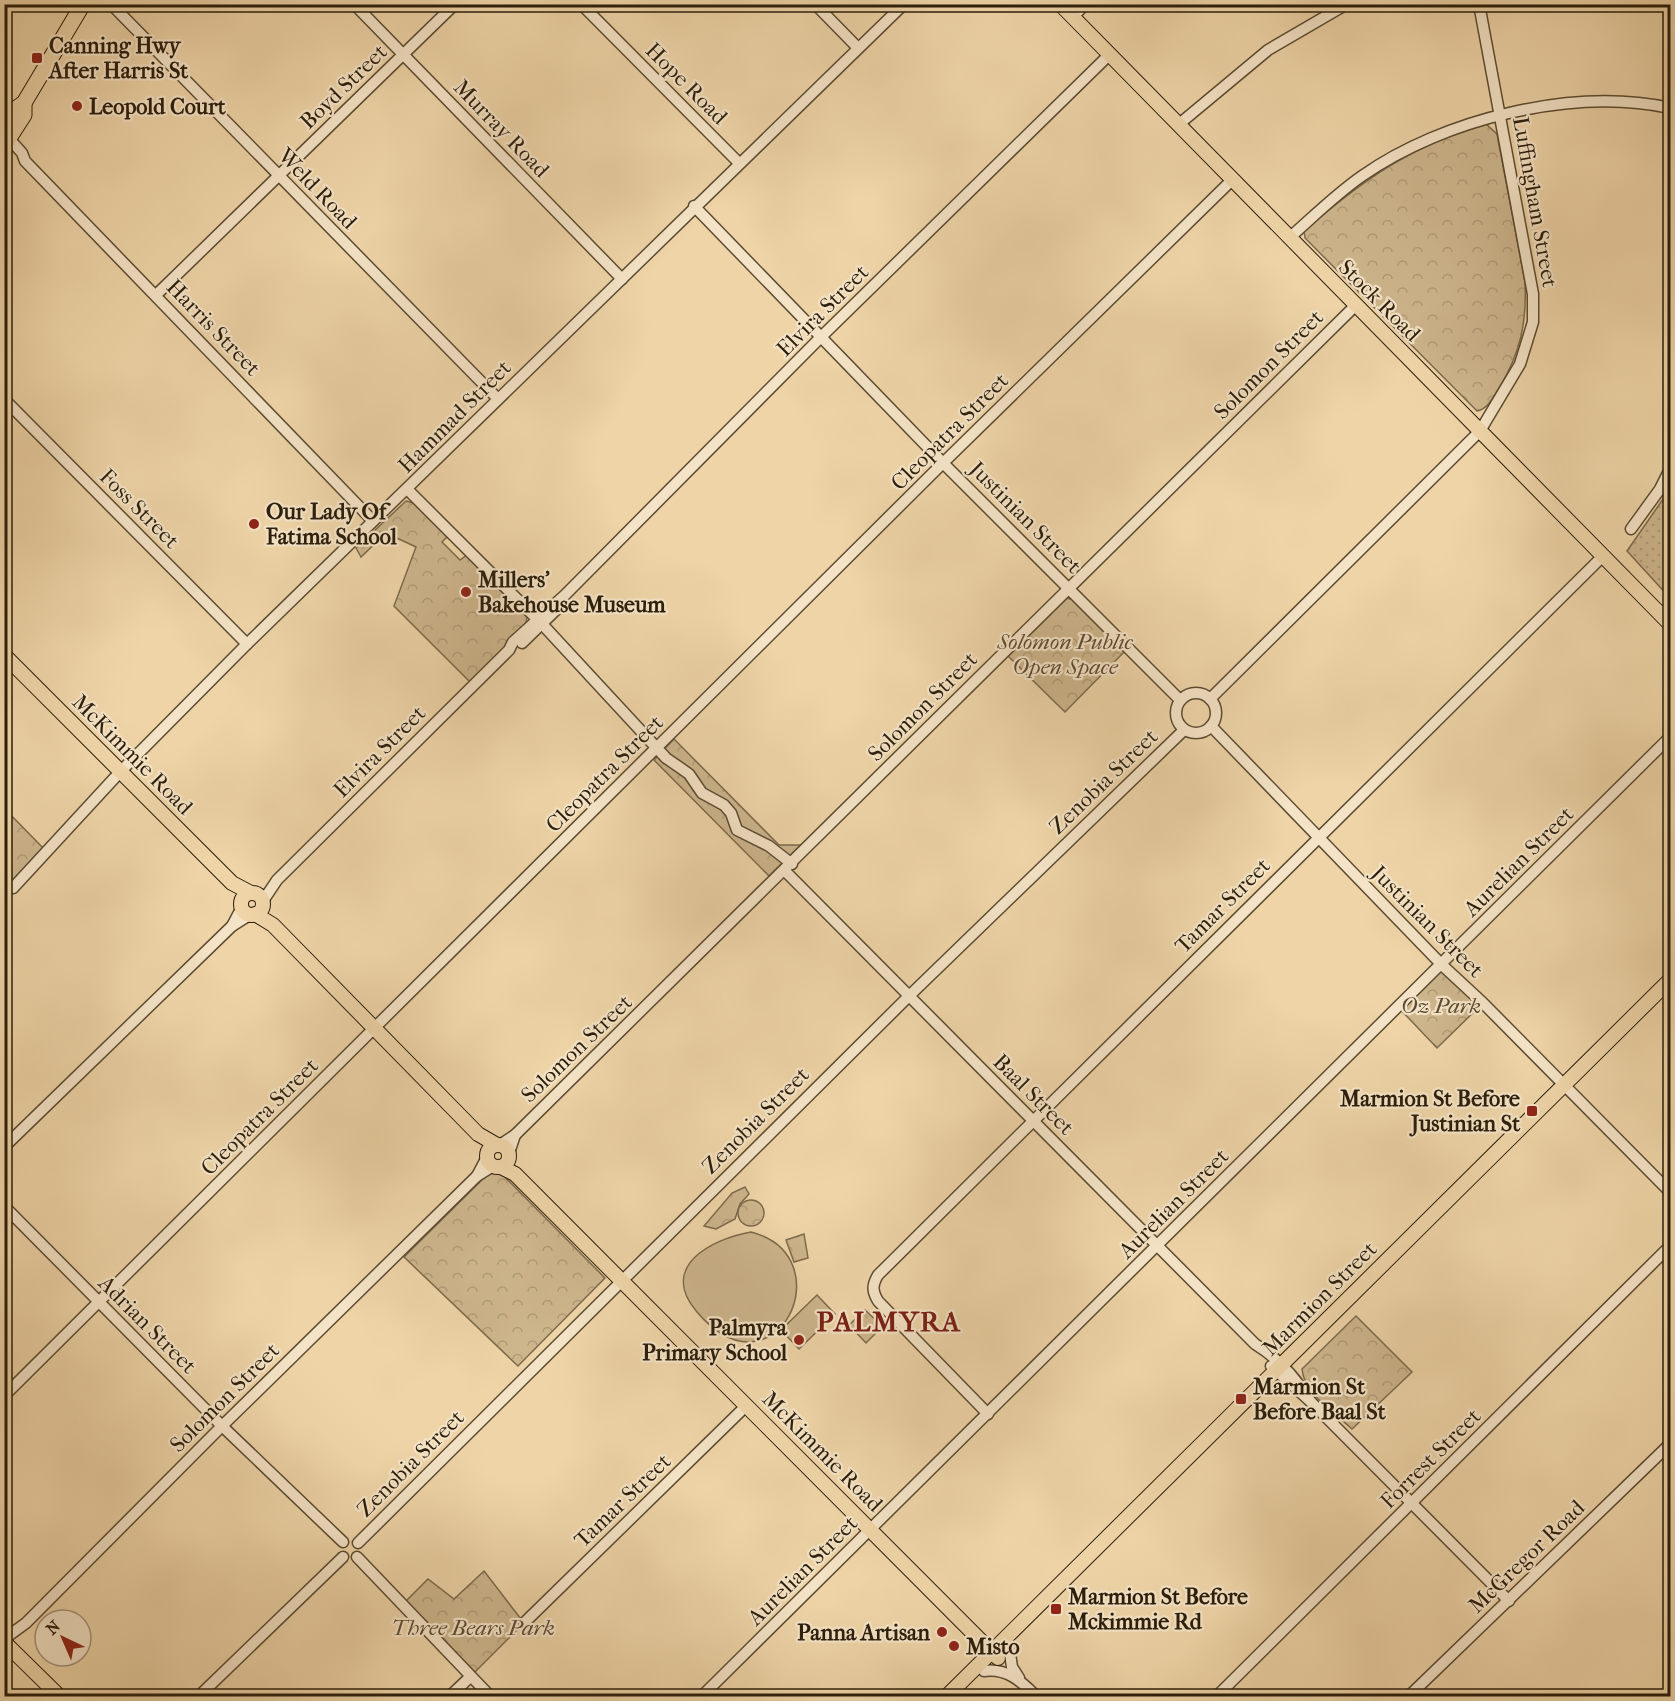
<svg xmlns="http://www.w3.org/2000/svg" width="1675" height="1701" font-family="'IM FELL French Canon',serif">
  <defs>
    <pattern id="grass-dots" width="8" height="8" patternUnits="userSpaceOnUse" patternTransform="scale(1.5)"><rect width="8" height="8" fill="#cdb58c"/><path d="M2 2h.1M6 6h.1" fill="none" stroke="#b09b77" stroke-width="1.8" stroke-linecap="round"/></pattern>
    <pattern id="park-crowns" width="20" height="18" patternUnits="userSpaceOnUse" patternTransform="scale(1.5)"><rect width="20" height="18" fill="#cdb58c"/><path d="M2 6a3 3 0 1 1 6 0M12 15a3 3 0 1 1 6 0" fill="none" stroke="#b09b77"/></pattern>
  </defs>
  <rect width="100%" height="100%" fill="#eed4a7"/>
  <filter id="stains"><feTurbulence type="fractalNoise" baseFrequency=".00333" numOctaves="4"/><feColorMatrix values="0 0 0 0 .2 0 0 0 0 .09 0 0 0 0 .02 0 0 0 .5 -.17"/></filter>
  <radialGradient id="worn" r=".72"><stop offset=".6" stop-color="#630" stop-opacity="0"/><stop offset="1" stop-color="#630" stop-opacity=".3"/></radialGradient>
  <!-- grass -->
  <polygon fill="url(#grass-dots)" stroke="#7c6a4c" stroke-width="1.5" points="1670,489 1670,598 1627,551"/>
  <!-- park -->
  <g fill="url(#park-crowns)" stroke="#7c6a4c" stroke-width="1.5">
    <path d="M 1486,124 L 1497,134 L 1525,282 C 1527,323 1520,354 1499,388 C 1493,397 1488,409 1477,411 L 1305,238 L 1304,231 C 1364,179 1409,147 1486,124 Z"/>
    <polygon points="406,501 417,504 448,536 442,542 460,560 467,555 527,617 525,628 470,682 394,606 416,547 386,533 361,557 356,548"/>
    <polygon points="1066,598 1075,600 1126,650 1065,712 1007,655"/>
    <polygon points="674,739 779,845 801,845 769,876 654,760"/>
    <polygon points="4,808 45,850 5,892 4,892"/>
    <polygon points="1442,965 1483,1003 1437,1048 1398,1007"/>
    <polygon points="500,1172 605,1278 518,1366 404,1257 489,1173"/>
    <polygon points="745,1187 749,1194 740,1204 735,1219 716,1229 704,1226 732,1193"/>
    <circle cx="751" cy="1213" r="13"/>
    <polygon points="804,1234 808,1258 794,1262 786,1240"/>
    <polygon points="865,1310 879,1323 873,1329 876,1333 866,1343 849,1325"/>
    <path d="M 1356,1316 L 1412,1372 L 1352,1429 C 1335,1413 1304,1394 1302,1369 Z"/>
    <polygon points="484,1571 524,1623 470,1677 401,1606 428,1579 454,1599"/>
  </g>
  <!-- pitch -->
  <g fill="#cdb58c" stroke="#7c6a4c" stroke-width="1.5">
    <path d="M 751,1232 C 846,1257 775,1404 697,1312 C 658,1267 711,1239 751,1232 Z"/>
    <polygon points="817,1295 835,1314 799,1349 781,1330"/>
  </g>
  <g fill="none" stroke-linecap="round" stroke-linejoin="round">
    <!-- minor casing -->
    <g stroke="#5c4c32" stroke-width="13">
      <g id="minor">
        <polyline points="111,4 498,399"/>
        <polyline points="354,4 622,279"/>
        <polyline points="581,4 739,163"/>
        <polyline points="815,4 858,48"/>
        <polyline points="1073,17 1085,4"/>
        <polyline points="1178,125 1268,50 1347,4"/>
        <polyline points="6,135 22,153 25,161 373,521"/>
        <polyline points="694,206 943,463 1180,700"/>
        <path d="M 1289,238 C 1313,217 1336,194 1362,176 C 1443,119 1573,87 1670,108"/>
        <polyline points="156,295 455,4"/>
        <polyline points="4,399 247,644"/>
        <polyline points="407,489 542,624 666,758 689,774 702,793 724,805 731,813 737,830 769,846 792,864"/>
        <polyline points="1631,529 1660,489 1670,469"/>
        <polyline points="522,643 560,606"/>
        <circle cx="1196" cy="713" r="20"/>
        <polyline points="1210,699 1480,431 1520,364 1533,322 1533,294 1479,4"/>
        <polyline points="1211,726 1442,965 1483,1003 1670,1192"/>
        <path d="M 785,871 L 1255,1344 C 1278,1358 1296,1378 1310,1401"/>
        <polyline points="13,888 120,772 247,644 904,4"/>
        <polyline points="263,901 277,880 509,650 513,642 565,595 820,338 1109,55"/>
        <polyline points="232,926 242,907"/>
        <polyline points="500,1145 515,1135 1356,305"/>
        <polyline points="4,1147 232,926 251,914"/>
        <polyline points="509,1153 515,1135"/>
        <polyline points="477,1176 487,1157"/>
        <polyline points="4,1206 222,1426 343,1542"/>
        <polyline points="1271,1366 1310,1401 1509,1601"/>
        <polyline points="4,1396 943,463 1232,180"/>
        <path d="M 988,1414 L 878,1301 C 872,1291 872,1285 878,1275 L 1603,556"/>
        <polyline points="358,1543 909,996 1184,730"/>
        <polyline points="357,1557 490,1696"/>
        <polyline points="524,1623 747,1405"/>
        <polyline points="4,1639 26,1623 222,1426 477,1176 493,1166"/>
        <polyline points="1009,1647 1012,1667 1019,1678"/>
        <path d="M 984,1671 C 1007,1668 1021,1681 1036,1696"/>
        <polyline points="199,1696 343,1557"/>
        <polyline points="450,1696 470,1677"/>
        <polyline points="702,1696 1670,737"/>
        <polyline points="1217,1696 1670,1246"/>
        <polyline points="1409,1696 1670,1444"/>
      </g>
    </g>
    <!-- major casing -->
    <g stroke="#2b1e0b" stroke-width="16">
      <g id="major">
        <polyline points="1060,4 1670,624"/>
        <polyline points="4,655 232,883 251,893"/>
        <circle cx="252" cy="904" r="11"/>
        <polyline points="255,914 273,925 478,1134 497,1145"/>
        <circle cx="498" cy="1156" r="11"/>
        <polyline points="501,1167 515,1174 998,1658"/>
        <polyline points="4,1642 59,1696"/>
        <polyline points="947,1696 1670,980"/>
      </g>
    </g>
    <!-- highway casing -->
    <g stroke="#2b1e0b" stroke-width="17">
      <g id="highway">
        <polyline points="4,126 14,110 24,103 83,4"/>
        <polyline points="4,146 24,115 24,103"/>
      </g>
    </g>
    <!-- minor -->
    <use href="#minor" stroke="#f4e3c6" stroke-width="10"/>
    <!-- major -->
    <use href="#major" stroke="#eed4a7" stroke-width="14"/>
    <!-- highway -->
    <use href="#highway" stroke="#eed4a7" stroke-width="15"/>
  </g>
  <!-- markers -->
  <g fill="#8f2418" stroke="#f4e3c6" stroke-width="2">
    <rect x="31" y="52" width="12" height="12" rx="3"/>
    <circle cx="77" cy="106" r="6"/>
    <circle cx="254" cy="524" r="6"/>
    <circle cx="466" cy="592" r="6"/>
    <rect x="1526" y="1105" width="12" height="12" rx="3"/>
    <circle cx="799" cy="1340" r="6"/>
    <rect x="1235" y="1393" width="12" height="12" rx="3"/>
    <rect x="1050" y="1603" width="12" height="12" rx="3"/>
    <circle cx="942" cy="1632" r="6"/>
    <circle cx="954" cy="1646" r="6"/>
  </g>
  <g text-anchor="middle" stroke-width="4.5" stroke-linejoin="round" paint-order="stroke">
    <!-- poi labels -->
    <g font-size="22" font-weight="bold" fill="#2b1e0b" stroke="#f4e3c6" text-anchor="start">
      <text x="49" y="53">Canning Hwy<tspan x="49" dy="25">After Harris St</tspan></text>
      <text x="89" y="114">Leopold Court</text>
      <text x="266" y="519">Our Lady Of<tspan x="266" dy="25">Fatima School</tspan></text>
      <text x="478" y="587">Millers'<tspan x="478" dy="25">Bakehouse Museum</tspan></text>
      <text x="1520" y="1106" text-anchor="end">Marmion St Before<tspan x="1520" dy="25">Justinian St</tspan></text>
      <text x="787" y="1335" text-anchor="end">Palmyra<tspan x="787" dy="25">Primary School</tspan></text>
      <text x="1253" y="1394">Marmion St<tspan x="1253" dy="25">Before Baal St</tspan></text>
      <text x="1068" y="1604">Marmion St Before<tspan x="1068" dy="25">Mckimmie Rd</tspan></text>
      <text x="930" y="1640" text-anchor="end">Panna Artisan</text>
      <text x="966" y="1654">Misto</text>
    </g>
    <!-- street labels -->
    <g font-size="22" fill="#2b1e0b" stroke="#f4e3c6">
      <text transform="translate(687 83) rotate(45)" y="8">Hope Road</text>
      <text transform="translate(343 86) rotate(-44)" y="8">Boyd Street</text>
      <text transform="translate(502 128) rotate(46)" y="8">Murray Road</text>
      <text transform="translate(318 188) rotate(46)" y="8">Weld Road</text>
      <text transform="translate(1536 202) rotate(80)" y="8">Luffingham Street</text>
      <text transform="translate(1380 300) rotate(45)" y="8">Stock Road</text>
      <text transform="translate(822 310) rotate(-45)" y="8">Elvira Street</text>
      <text transform="translate(214 327) rotate(46)" y="8">Harris Street</text>
      <text transform="translate(1268 364) rotate(-45)" y="8">Solomon Street</text>
      <text transform="translate(454 416) rotate(-45)" y="8">Hammad Street</text>
      <text transform="translate(949 431) rotate(-45)" y="8">Cleopatra Street</text>
      <text transform="translate(140 508) rotate(45)" y="8">Foss Street</text>
      <text transform="translate(1026 517) rotate(45)" y="8">Justinian Street</text>
      <text transform="translate(922 706) rotate(-45)" y="8">Solomon Street</text>
      <text transform="translate(379 751) rotate(-45)" y="8">Elvira Street</text>
      <text transform="translate(133 754) rotate(45)" y="8">McKimmie Road</text>
      <text transform="translate(604 773) rotate(-45)" y="8">Cleopatra Street</text>
      <text transform="translate(1103 781) rotate(-44)" y="8">Zenobia Street</text>
      <text transform="translate(1518 861) rotate(-45)" y="8">Aurelian Street</text>
      <text transform="translate(1222 905) rotate(-45)" y="8">Tamar Street</text>
      <text transform="translate(1428 921) rotate(45)" y="8">Justinian Street</text>
      <text transform="translate(576 1048) rotate(-44)" y="8">Solomon Street</text>
      <text transform="translate(1034 1094) rotate(45)" y="8">Baal Street</text>
      <text transform="translate(259 1116) rotate(-45)" y="8">Cleopatra Street</text>
      <text transform="translate(755 1120) rotate(-45)" y="8">Zenobia Street</text>
      <text transform="translate(1173 1203) rotate(-45)" y="8">Aurelian Street</text>
      <text transform="translate(1319 1298) rotate(-45)" y="8">Marmion Street</text>
      <text transform="translate(148 1324) rotate(45)" y="8">Adrian Street</text>
      <text transform="translate(224 1397) rotate(-45)" y="8">Solomon Street</text>
      <text transform="translate(823 1451) rotate(45)" y="8">McKimmie Road</text>
      <text transform="translate(1430 1458) rotate(-45)" y="8">Forrest Street</text>
      <text transform="translate(410 1463) rotate(-45)" y="8">Zenobia Street</text>
      <text transform="translate(622 1500) rotate(-44)" y="8">Tamar Street</text>
      <text transform="translate(1526 1556) rotate(-44)" y="8">McGregor Road</text>
      <text transform="translate(802 1570) rotate(-45)" y="8">Aurelian Street</text>
    </g>
    <!-- park labels -->
    <g font-size="22" font-style="italic" fill="#5c4b32" stroke="#f4e3c6">
      <text x="1065" y="649">Solomon Public<tspan x="1065" dy="25">Open Space</tspan></text>
      <text x="1441" y="1013">Oz Park</text>
      <text x="473" y="1635">Three Bears Park</text>
    </g>
    <!-- district labels -->
    <g font-size="28" font-weight="bold" letter-spacing="1.5" fill="#7a1f14" stroke="#f4e3c6">
      <text x="889" y="1331">PALMYRA</text>
    </g>
  </g>
  <!-- margin -->
  <rect width="1675" height="1701" fill="none" stroke="#eed4a7" stroke-width="24"/>
  <rect x="6" y="6" width="1663" height="1689" fill="none" stroke="#2b1e0b" stroke-width="3"/>
  <rect x="12" y="12" width="1651" height="1677" fill="none" stroke="#2b1e0b" stroke-width="1.5"/>
  <!-- north arrow -->
  <g transform="translate(63 1638) rotate(316)"><circle r="28" fill="#f4e3c6" stroke="#a4947b" stroke-width="1.5"/>
  <path d="M0-4.5L10 22L0 15L-10 22Z" fill="#8f2418"/>
  <text y="-9" font-size="16" font-weight="bold" text-anchor="middle" fill="#2b1e0b">N</text>
  </g>
  <rect width="100%" height="100%" filter="url(#stains)"/>
  <rect width="100%" height="100%" fill="url(#worn)"/>
</svg>
